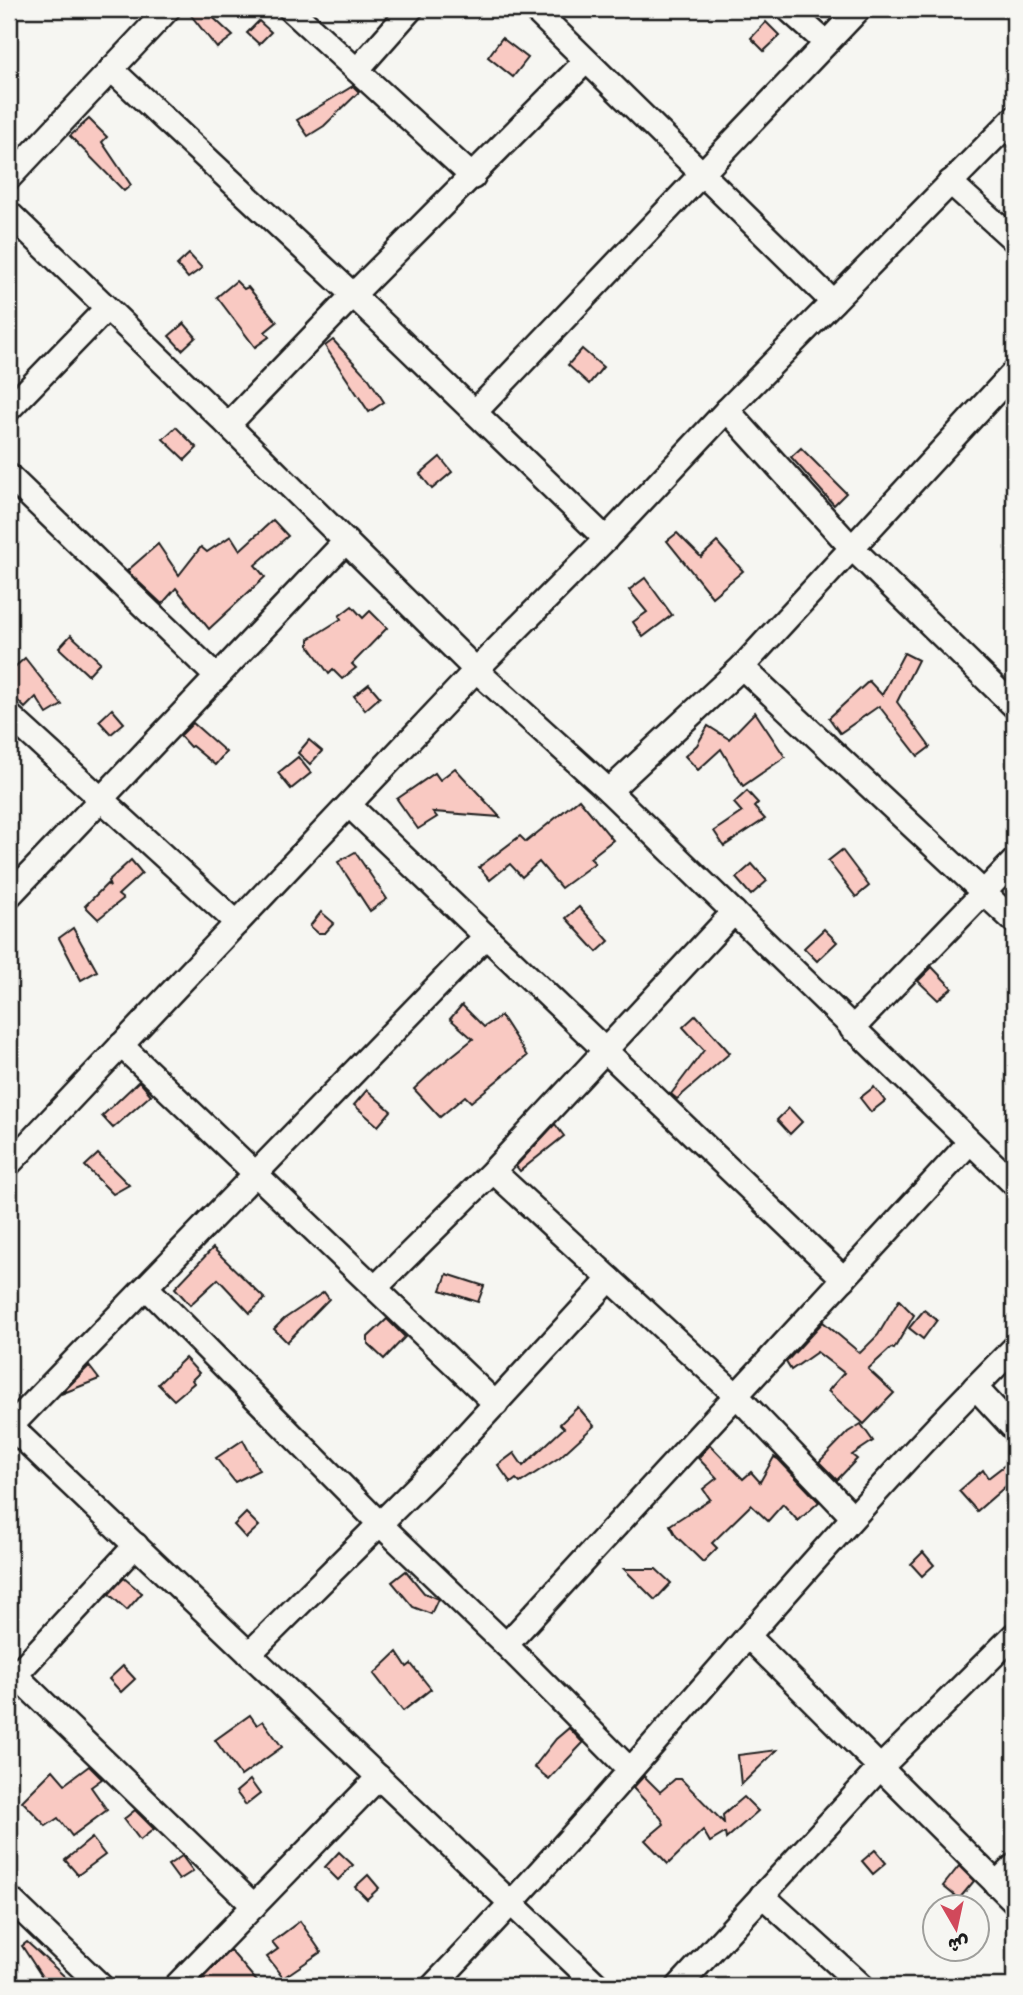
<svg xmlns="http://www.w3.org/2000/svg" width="1023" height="1995" font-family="Itim,'Playpen Sans Arabic',sans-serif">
  <rect width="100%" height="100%" fill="#f6f6f2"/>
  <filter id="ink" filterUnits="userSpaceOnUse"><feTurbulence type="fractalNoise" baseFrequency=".0143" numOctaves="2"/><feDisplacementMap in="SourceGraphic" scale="14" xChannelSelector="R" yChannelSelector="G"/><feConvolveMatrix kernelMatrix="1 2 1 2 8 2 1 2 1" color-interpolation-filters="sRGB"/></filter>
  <g filter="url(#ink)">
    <!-- building -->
    <g fill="#f9c9c2" stroke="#1c1c1c" stroke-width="2">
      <polygon points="186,9 204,9 233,36 217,48"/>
      <polygon points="259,21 271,32 259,44 247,33"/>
      <polygon points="766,22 780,36 764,51 751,38"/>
      <polygon points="502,38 528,58 513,77 488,57"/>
      <polygon points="353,86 359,92 324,126 308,136 297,120"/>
      <polygon points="89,119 107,137 102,142 131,185 124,191 70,136"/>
      <polygon points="189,254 202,268 188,278 177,265"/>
      <polygon points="236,281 244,289 248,287 277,322 265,332 269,337 255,347 217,297"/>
      <polygon points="184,323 196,337 182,350 169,336"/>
      <polygon points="333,340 369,379 384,402 369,412 325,346"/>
      <polygon points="582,349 603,367 589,384 568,365"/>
      <polygon points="176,427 197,448 185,460 163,439"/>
      <polygon points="801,448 846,493 834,505 791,457"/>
      <polygon points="440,457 452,472 432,489 420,474"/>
      <polygon points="273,520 288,536 255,565 265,577 209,629 176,588 162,604 127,571 158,544 179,575 201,547 207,552 231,536 240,550"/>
      <polygon points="677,533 701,557 717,542 743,571 712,597 667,541"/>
      <polygon points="645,578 672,615 643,637 633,622 647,612 629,590"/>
      <polygon points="352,606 363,618 370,611 387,628 352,664 356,668 342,679 333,670 329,674 309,646 309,639 341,619 339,616"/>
      <polygon points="71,635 100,662 88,675 59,648"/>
      <polygon points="904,653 918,660 897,702 930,747 918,756 879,706 840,733 829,718 869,681 882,695"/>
      <polygon points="25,658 62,705 47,714 36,697 25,708 9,692 9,672"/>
      <polygon points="369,684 380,697 365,710 354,696"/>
      <polygon points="112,709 124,723 111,734 99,721"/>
      <polygon points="755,712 785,757 743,786 721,749 698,770 685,756 697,745 708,726 729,739"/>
      <polygon points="193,723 226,752 215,765 192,746 190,747 180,736"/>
      <polygon points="309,740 322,751 310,764 298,753"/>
      <polygon points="298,757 311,773 291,789 278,773"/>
      <polygon points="455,768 500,817 433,812 437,817 418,829 397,799 435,773 440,780"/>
      <polygon points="747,791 758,803 754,807 765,819 724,846 714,831 742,812 734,803"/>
      <polygon points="579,799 613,840 590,858 595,863 561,888 539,862 522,877 510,864 490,880 479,867 520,836 526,842"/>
      <polygon points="842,850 869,886 856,897 828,861"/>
      <polygon points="355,852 387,899 370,911 338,862"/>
      <polygon points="131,860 142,873 118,895 123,899 98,919 85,906 107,884 110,887 108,881"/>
      <polygon points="752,864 767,881 751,895 736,878"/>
      <polygon points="579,907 609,941 597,952 566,918"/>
      <polygon points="321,912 334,923 325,933 318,933 310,926"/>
      <polygon points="73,928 97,971 81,980 59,938"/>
      <polygon points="824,929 837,942 817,961 804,948"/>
      <polygon points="932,967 952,988 938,1000 918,981"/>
      <polygon points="462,1005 484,1027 501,1016 527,1056 471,1102 465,1096 440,1117 414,1089 433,1071 473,1039 450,1019"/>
      <polygon points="696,1015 730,1053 677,1099 671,1094 704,1050 683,1027"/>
      <polygon points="139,1081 151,1095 113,1128 102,1116"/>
      <polygon points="874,1087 885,1101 871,1112 860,1098"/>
      <polygon points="367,1090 391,1111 378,1126 354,1105"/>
      <polygon points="789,1108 802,1122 790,1134 777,1120"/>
      <polygon points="555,1124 564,1136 520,1171 516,1166"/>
      <polygon points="98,1154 129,1185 113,1194 85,1166"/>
      <polygon points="213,1248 265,1299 250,1313 218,1279 190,1305 175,1288"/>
      <polygon points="447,1274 484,1286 478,1302 441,1290"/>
      <polygon points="324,1292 329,1299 287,1342 274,1329 284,1319"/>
      <polygon points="899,1300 914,1315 894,1349 891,1348 868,1369 894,1393 864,1424 828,1391 844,1373 817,1352 791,1370 786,1362 823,1322 860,1353 878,1335"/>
      <polygon points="924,1310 937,1320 923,1339 909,1328"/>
      <polygon points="387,1319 405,1337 384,1359 368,1344 368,1337"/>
      <polygon points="185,1358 199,1373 192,1380 194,1383 174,1400 158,1384"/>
      <polygon points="89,1366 99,1379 61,1394"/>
      <polygon points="578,1407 594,1426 560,1457 520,1483 516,1479 511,1483 498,1465 514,1453 523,1466 564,1428 560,1424"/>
      <polygon points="861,1424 873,1441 852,1455 857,1459 837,1480 819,1462 848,1432"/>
      <polygon points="243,1440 259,1470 235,1482 216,1458"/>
      <polygon points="710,1445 743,1479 751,1472 760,1482 774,1457 778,1459 819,1502 798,1521 783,1504 768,1521 751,1505 712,1543 717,1548 703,1562 676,1536 670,1525 710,1499 703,1489 717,1478 698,1458"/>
      <polygon points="1014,1458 1014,1479 977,1511 959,1491 983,1470 988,1478"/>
      <polygon points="246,1513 259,1526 246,1538 234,1525"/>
      <polygon points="923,1552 934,1565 922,1576 911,1564"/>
      <polygon points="624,1569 656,1569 671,1583 655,1600"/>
      <polygon points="406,1571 424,1593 438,1599 431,1614 413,1607 392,1582"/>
      <polygon points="124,1578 142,1593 127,1610 109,1594"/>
      <polygon points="397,1652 407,1667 411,1664 431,1689 403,1711 374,1674"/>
      <polygon points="123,1666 135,1679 121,1692 109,1679"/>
      <polygon points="250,1715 257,1725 263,1721 282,1747 241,1776 215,1740"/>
      <polygon points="569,1728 583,1743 549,1779 534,1767 556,1739"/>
      <polygon points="777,1750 741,1785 738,1755"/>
      <polygon points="89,1766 102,1779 91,1787 107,1810 72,1836 58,1818 46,1826 22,1801 53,1770 65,1784"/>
      <polygon points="644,1776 660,1792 675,1779 681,1779 724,1823 723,1815 744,1797 758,1811 726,1839 725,1833 710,1842 703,1830 668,1864 645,1840 664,1824 661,1818 633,1788"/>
      <polygon points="250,1780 260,1794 246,1805 236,1792"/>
      <polygon points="135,1810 154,1829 140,1840 124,1819"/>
      <polygon points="92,1838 105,1855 78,1875 65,1860"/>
      <polygon points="875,1850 886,1863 873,1874 862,1861"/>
      <polygon points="339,1852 353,1865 338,1880 325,1867"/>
      <polygon points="182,1856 193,1871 179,1880 168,1865"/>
      <polygon points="959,1866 974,1881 959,1899 943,1886"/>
      <polygon points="368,1875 379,1888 367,1899 355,1887"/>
      <polygon points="300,1921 321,1952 283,1978 267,1957 278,1949 272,1942"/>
      <polygon points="27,1942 75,1986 48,1986 22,1946"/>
      <polygon points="230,1950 261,1986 195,1986"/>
    </g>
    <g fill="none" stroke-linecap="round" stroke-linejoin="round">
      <!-- minor casing -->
      <g stroke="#1c1c1c" stroke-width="28">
        <g id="minor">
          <polyline points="290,9 473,177"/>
          <polyline points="534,9 833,302"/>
          <polyline points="788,9 826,43"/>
          <polyline points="111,69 353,295 606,539"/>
          <polyline points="357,70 411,9"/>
          <polyline points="9,178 168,9"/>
          <polyline points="950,182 1014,240"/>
          <polyline points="9,213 228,425 476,670 609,791 1014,1184"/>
          <polyline points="9,409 106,309"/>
          <polyline points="727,410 851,547 1014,706"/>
          <polyline points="475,412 859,9"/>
          <polyline points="228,425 353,295 586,61"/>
          <polyline points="9,476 217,677"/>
          <polyline points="742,667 1014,921"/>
          <polyline points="9,715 237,923"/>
          <polyline points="609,791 742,667 1014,372"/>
          <polyline points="349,805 844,1279"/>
          <polyline points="9,896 346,541"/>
          <polyline points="852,1029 1014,861"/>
          <polyline points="121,1045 496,1404"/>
          <polyline points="9,1164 476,670 606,539 727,410 1014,118"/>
          <polyline points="493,1171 737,1396 853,1517"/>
          <polyline points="147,1288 381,1525 506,1645 629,1769"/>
          <polyline points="375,1288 493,1171 734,912"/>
          <polyline points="975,1387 1014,1429"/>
          <polyline points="9,1425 598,1986"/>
          <polyline points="11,1426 486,936"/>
          <polyline points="749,1637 1014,1901"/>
          <polyline points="506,1645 970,1142"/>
          <polyline points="249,1654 437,1467 610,1279"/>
          <polyline points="9,1669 254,1906"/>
          <polyline points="9,1682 136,1545"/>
          <polyline points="996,1884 1014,1866"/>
          <polyline points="762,1895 862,1986"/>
          <polyline points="9,1898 101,1986"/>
          <polyline points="176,1986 379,1777"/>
          <path d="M 433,1986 C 633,1779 810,1551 1014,1348"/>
          <polyline points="679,1986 879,1769 1014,1635"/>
        </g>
      </g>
      <!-- minor -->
      <use href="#minor" stroke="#f6f6f2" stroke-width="23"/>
    </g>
  </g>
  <!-- margin -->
  <rect width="1023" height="1995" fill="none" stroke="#f6f6f2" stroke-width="35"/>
  <rect x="18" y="18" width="988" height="1960" fill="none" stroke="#1c1c1c" stroke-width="2.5" filter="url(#ink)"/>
  <!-- north arrow -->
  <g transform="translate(956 1928) rotate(171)"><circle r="33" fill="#f6f6f2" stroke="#9f9f9c" stroke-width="2"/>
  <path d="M0-5L12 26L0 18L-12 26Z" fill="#d1495b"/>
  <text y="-10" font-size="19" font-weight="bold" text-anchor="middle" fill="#1c1c1c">ش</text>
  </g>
</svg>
